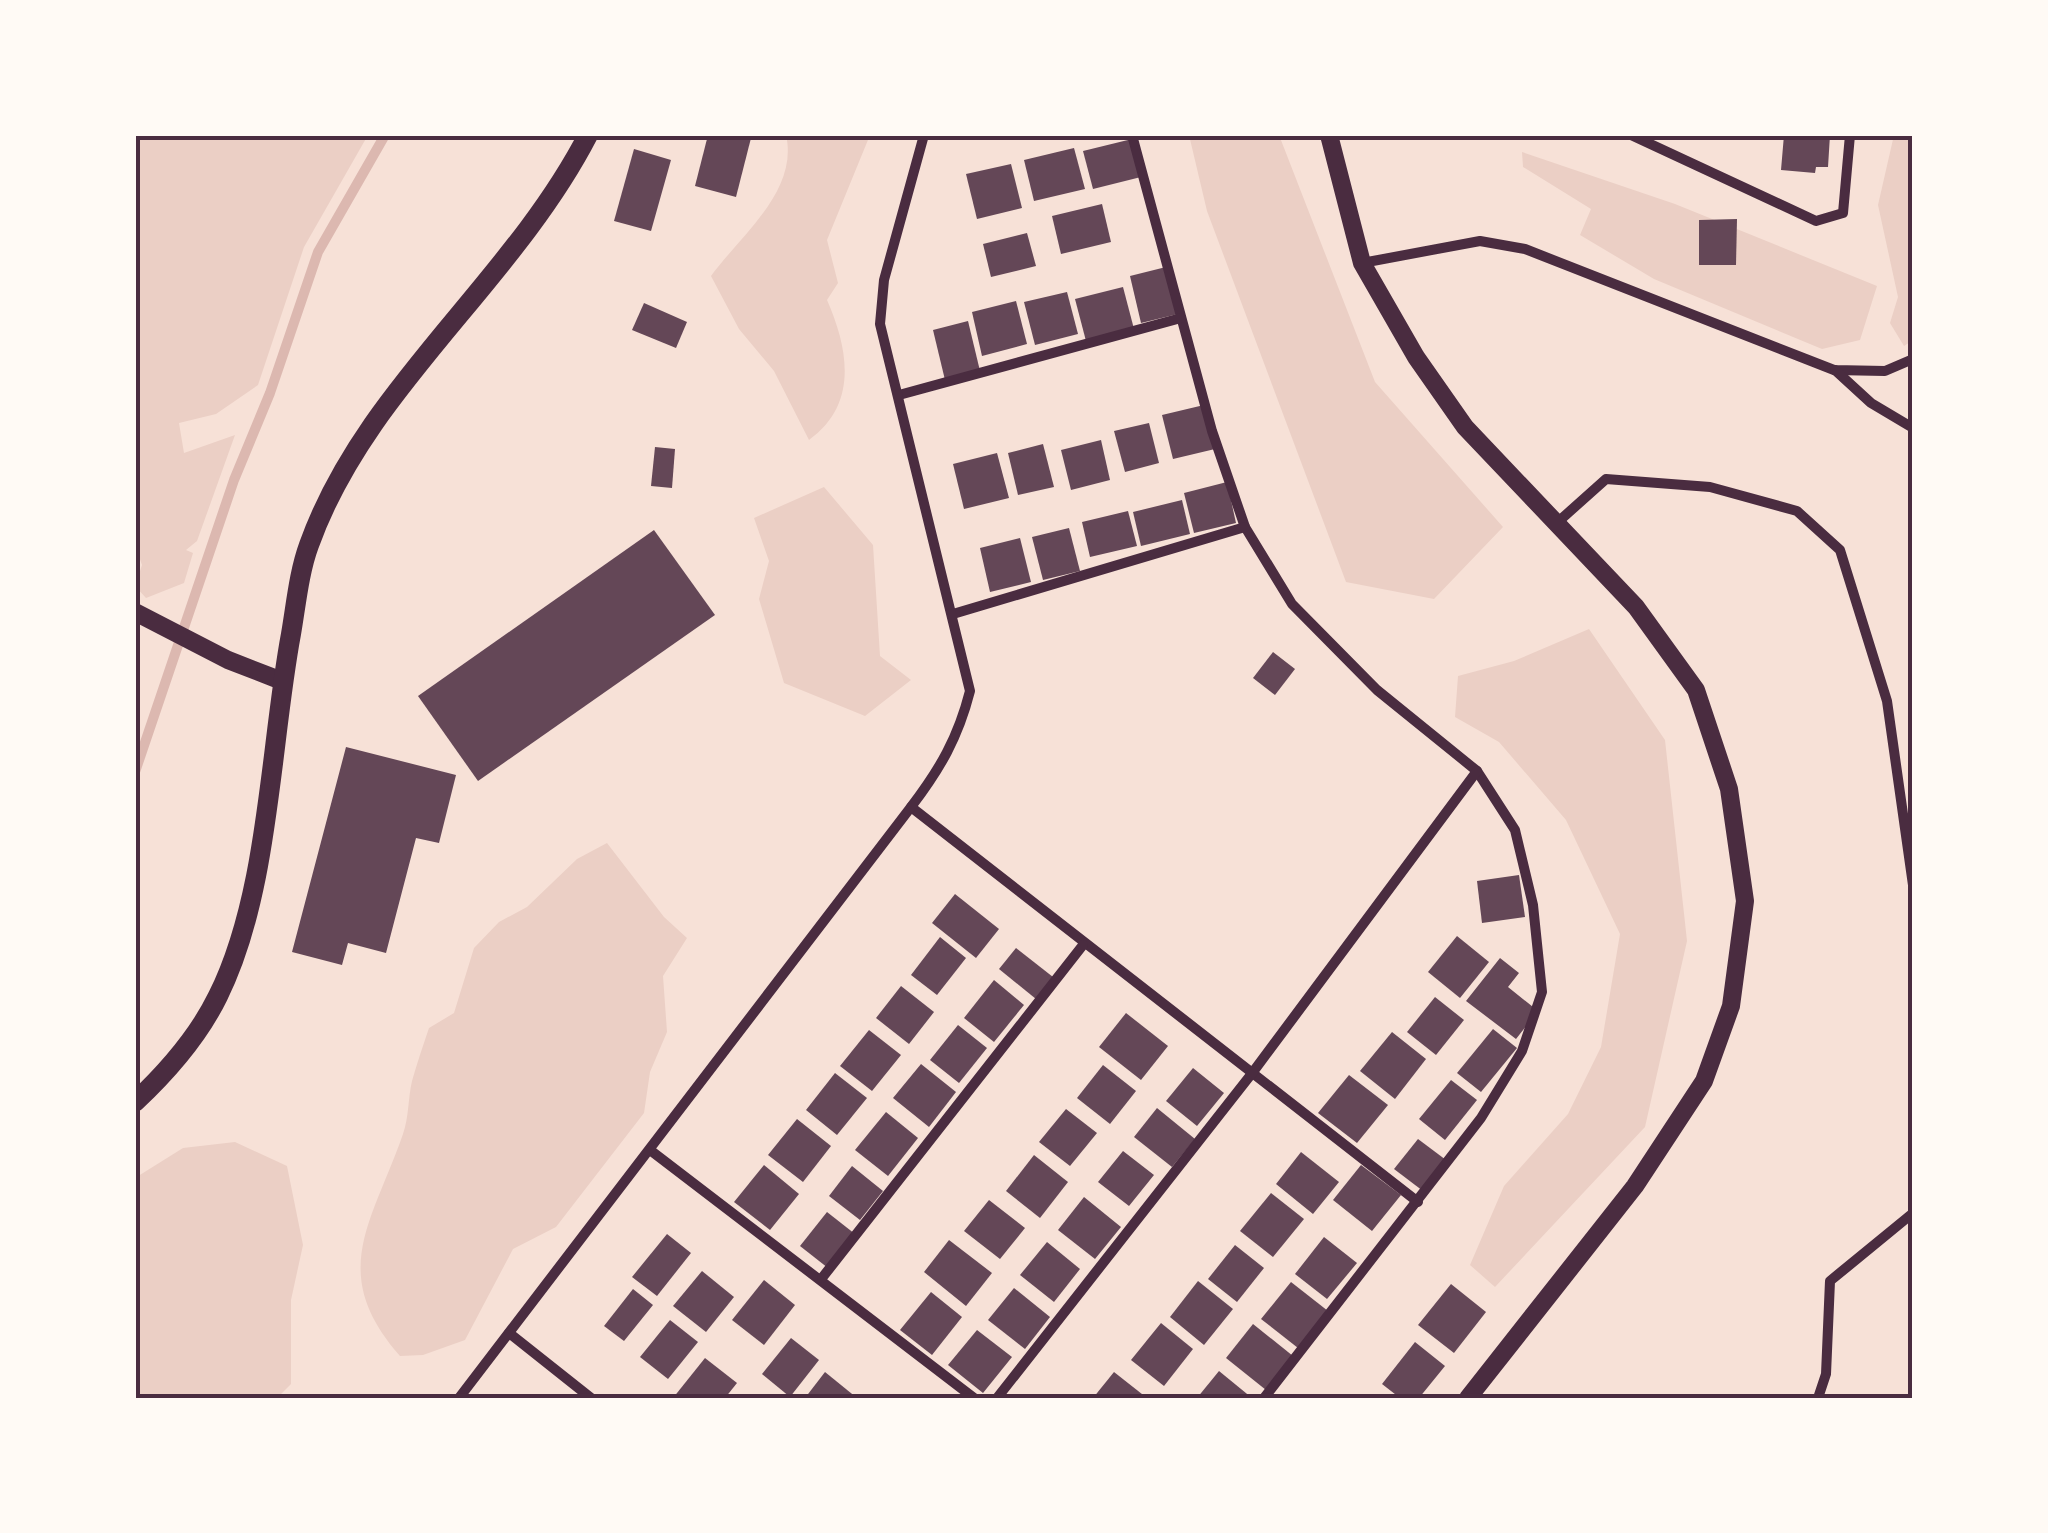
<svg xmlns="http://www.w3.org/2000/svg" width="2048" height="1533" font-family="'Work Sans',sans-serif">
  <rect width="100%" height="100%" fill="#f7e1d7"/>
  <!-- green -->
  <g fill="#ebcfc5">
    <polygon points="135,135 368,135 304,247 258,385 216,414 179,423 184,453 235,435 197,541 186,550 193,553 184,583 146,598 135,586 142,565 135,545"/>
    <path d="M 786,135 L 870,135 L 827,240 L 838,283 L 827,300 C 849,350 858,405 809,440 L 774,371 L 739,329 L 711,276 C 740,236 799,191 786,135 Z"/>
    <polygon points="1189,135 1279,135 1375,382 1503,527 1434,599 1346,582 1207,211"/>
    <polygon points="1894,135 1913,135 1913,340 1904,346 1890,323 1898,297 1878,205"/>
    <polygon points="1522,152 1675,204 1877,286 1860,340 1822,349 1654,279 1580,235 1591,209 1523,167"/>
    <polygon points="824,487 873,545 880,656 911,680 865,716 784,683 759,599 769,561 754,518"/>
    <polygon points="1589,629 1665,740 1687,941 1645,1127 1495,1287 1470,1265 1504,1186 1568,1114 1601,1047 1620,934 1566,820 1499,742 1455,717 1458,676 1514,661"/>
    <path d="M 607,843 L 664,917 L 687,938 L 663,976 L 667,1032 L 650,1072 L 644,1113 L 556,1227 L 513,1249 L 465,1340 L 423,1355 L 400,1356 C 327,1273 372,1223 403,1134 C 409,1117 408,1098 412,1081 C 417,1063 423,1046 429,1028 L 454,1013 L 474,948 L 499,922 L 527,907 L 577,859 Z"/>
    <polygon points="235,1142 287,1166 303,1245 291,1300 291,1384 277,1398 135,1398 135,1178 183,1148"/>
  </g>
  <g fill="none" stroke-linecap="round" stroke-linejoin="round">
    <!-- stream -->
    <polyline stroke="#dcb8b0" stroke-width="10" points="135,772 234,480 270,393 318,252 385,135"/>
  </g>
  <!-- building -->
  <g fill="#644757">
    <polygon points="708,135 751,138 736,197 695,186"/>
    <polygon points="1784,135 1830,135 1828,167 1816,167 1815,173 1781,170"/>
    <polygon points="1132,139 1141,177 1093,189 1083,151"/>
    <polygon points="1074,148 1085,189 1034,201 1024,160"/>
    <polygon points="634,149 671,160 651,231 614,221"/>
    <polygon points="1011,164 1022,208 977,219 966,174"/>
    <polygon points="1102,204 1111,242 1061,254 1052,216"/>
    <polygon points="1737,219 1736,265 1699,265 1699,220"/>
    <polygon points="1027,233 1036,266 991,277 983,244"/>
    <polygon points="1166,267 1178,314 1141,323 1130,276"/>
    <polygon points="1123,287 1134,329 1086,341 1075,299"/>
    <polygon points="1067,292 1078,334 1035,345 1024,302"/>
    <polygon points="1016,301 1027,344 982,356 972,312"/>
    <polygon points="644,303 687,322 676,348 632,330"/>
    <polygon points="968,321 980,371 945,380 933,330"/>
    <polygon points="1204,405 1215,449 1173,459 1162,415"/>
    <polygon points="1149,423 1159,463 1125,472 1114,431"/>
    <polygon points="1101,440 1110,480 1071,490 1061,450"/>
    <polygon points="1043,444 1054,487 1018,495 1008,453"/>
    <polygon points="655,447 675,449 672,488 651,486"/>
    <polygon points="997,453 1009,498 964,509 953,464"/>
    <polygon points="1227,482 1236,523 1194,533 1184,493"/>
    <polygon points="1182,500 1190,534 1141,546 1133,512"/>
    <polygon points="1128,511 1137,546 1090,557 1082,522"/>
    <polygon points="1069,528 1080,571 1043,580 1032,537"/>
    <polygon points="654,530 715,615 478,781 418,696"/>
    <polygon points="1020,538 1031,582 990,592 980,548"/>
    <polygon points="1273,652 1295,669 1275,695 1253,678"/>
    <polygon points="346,747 456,775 439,843 416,838 386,953 348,943 342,965 292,952"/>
    <polygon points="1519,875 1525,917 1482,923 1477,881"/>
    <polygon points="955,894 999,929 976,958 932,923"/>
    <polygon points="1457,936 1489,962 1460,998 1428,972"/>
    <polygon points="940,937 966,958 937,995 911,975"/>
    <polygon points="1016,948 1053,977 1036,999 999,969"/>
    <polygon points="1500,958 1519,973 1508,987 1538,1011 1516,1039 1466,1001"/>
    <polygon points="994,980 1024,1005 994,1042 964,1018"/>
    <polygon points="901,986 934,1012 909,1044 876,1018"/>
    <polygon points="1435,997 1464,1020 1436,1055 1407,1032"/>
    <polygon points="1126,1013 1168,1046 1141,1080 1099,1047"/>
    <polygon points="958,1025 987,1048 959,1083 930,1060"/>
    <polygon points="1493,1029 1517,1048 1481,1092 1457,1073"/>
    <polygon points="869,1030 901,1055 872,1091 840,1066"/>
    <polygon points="1392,1032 1426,1059 1395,1099 1360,1071"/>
    <polygon points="921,1064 956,1092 929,1127 893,1098"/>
    <polygon points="1103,1065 1136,1091 1110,1124 1077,1098"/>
    <polygon points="1193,1068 1224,1093 1197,1126 1166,1101"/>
    <polygon points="835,1073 867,1098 837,1135 806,1110"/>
    <polygon points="1349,1075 1388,1105 1357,1143 1318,1113"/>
    <polygon points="1451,1080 1477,1100 1445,1140 1419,1119"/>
    <polygon points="1157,1108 1195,1139 1172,1167 1134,1137"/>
    <polygon points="1066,1109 1097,1133 1070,1166 1039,1142"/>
    <polygon points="886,1112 918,1138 888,1176 855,1150"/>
    <polygon points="797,1119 831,1146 803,1182 768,1155"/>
    <polygon points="1418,1139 1446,1160 1423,1191 1394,1169"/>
    <polygon points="1123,1151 1154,1175 1129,1206 1098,1182"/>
    <polygon points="1301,1152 1339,1182 1313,1214 1276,1184"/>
    <polygon points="1034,1155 1068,1182 1040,1218 1006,1191"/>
    <polygon points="764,1165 799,1194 770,1230 734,1202"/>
    <polygon points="1361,1165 1401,1195 1372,1231 1333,1200"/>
    <polygon points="852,1166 883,1191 860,1220 829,1196"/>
    <polygon points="1271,1193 1304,1219 1273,1257 1240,1231"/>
    <polygon points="1084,1197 1121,1227 1095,1259 1058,1230"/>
    <polygon points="989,1200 1025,1228 1000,1259 964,1231"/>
    <polygon points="827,1212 855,1234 828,1268 800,1246"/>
    <polygon points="667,1234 691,1253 657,1296 632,1277"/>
    <polygon points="1324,1237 1357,1263 1327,1299 1295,1274"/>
    <polygon points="949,1240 992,1273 966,1306 924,1272"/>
    <polygon points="1047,1242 1080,1269 1054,1302 1020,1275"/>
    <polygon points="1235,1245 1264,1268 1237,1302 1208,1279"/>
    <polygon points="702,1271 734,1297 706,1332 673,1306"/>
    <polygon points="764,1280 795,1305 764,1345 732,1320"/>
    <polygon points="1198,1281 1233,1309 1204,1345 1170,1317"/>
    <polygon points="1291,1282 1328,1311 1298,1348 1261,1319"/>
    <polygon points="1451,1284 1486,1312 1454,1353 1418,1325"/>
    <polygon points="1014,1288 1050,1317 1025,1349 988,1320"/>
    <polygon points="633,1289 653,1305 624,1341 604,1326"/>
    <polygon points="931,1292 962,1317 932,1355 900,1330"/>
    <polygon points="670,1320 698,1342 668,1379 640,1357"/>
    <polygon points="1161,1323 1193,1349 1164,1386 1131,1360"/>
    <polygon points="1253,1324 1293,1356 1266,1390 1226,1358"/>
    <polygon points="977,1330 1012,1357 983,1393 948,1365"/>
    <polygon points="791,1338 819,1360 790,1397 762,1374"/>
    <polygon points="1415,1342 1445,1366 1419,1398 1400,1398 1382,1384"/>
    <polygon points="705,1358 737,1383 725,1398 673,1398"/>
    <polygon points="1219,1371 1252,1398 1197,1398"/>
    <polygon points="825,1372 857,1398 805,1398"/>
    <polygon points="1114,1372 1147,1398 1093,1398"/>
  </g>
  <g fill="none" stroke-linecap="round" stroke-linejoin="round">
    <!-- minor -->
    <g stroke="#4a2c40" stroke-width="10">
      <polyline points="1132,135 1212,431 1245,527 1292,604 1377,690 1477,771 1515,830 1533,905 1542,992 1522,1051 1481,1118 1264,1398"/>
      <polyline points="1631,135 1816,221 1843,213 1850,135"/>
      <polyline points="1362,263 1480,241 1525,249 1834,370 1885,371 1913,359"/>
      <polyline points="1835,370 1871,403 1913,428"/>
      <polyline points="899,395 1181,318"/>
      <polyline points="1559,521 1606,479 1710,487 1797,511 1840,550 1887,701 1913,885"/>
      <polyline points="953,614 1245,527"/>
      <polyline points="911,807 1418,1202"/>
      <polyline points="650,1150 974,1398"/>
      <polyline points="822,1278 1083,945"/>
      <polyline points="509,1333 591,1398"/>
      <path d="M 459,1398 L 911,807 C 940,769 958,738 970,691 L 880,324 L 884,280 L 924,135"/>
      <polyline points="997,1398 1253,1072 1477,771"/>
      <polyline points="1818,1398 1826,1374 1830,1281 1913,1213"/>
    </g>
    <!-- tertiary -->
    <g stroke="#4a2c40" stroke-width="18">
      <polyline points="1329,135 1362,263 1416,357 1465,427 1636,607 1696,690 1729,789 1745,901 1731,1006 1704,1081 1635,1186 1468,1398"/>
      <polyline points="135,612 228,660 282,681"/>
    </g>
    <!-- secondary -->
    <path stroke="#4a2c40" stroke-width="20" d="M 135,1102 C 167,1072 199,1035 218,996 C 269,894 270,746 291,634 C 296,605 299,572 309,545 C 365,388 511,284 588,135"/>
  </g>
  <!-- border -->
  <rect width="2048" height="1533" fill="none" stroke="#fffaf5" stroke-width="275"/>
  <rect x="138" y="138" width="1772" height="1258" fill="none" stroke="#4a2c40" stroke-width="4"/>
</svg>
